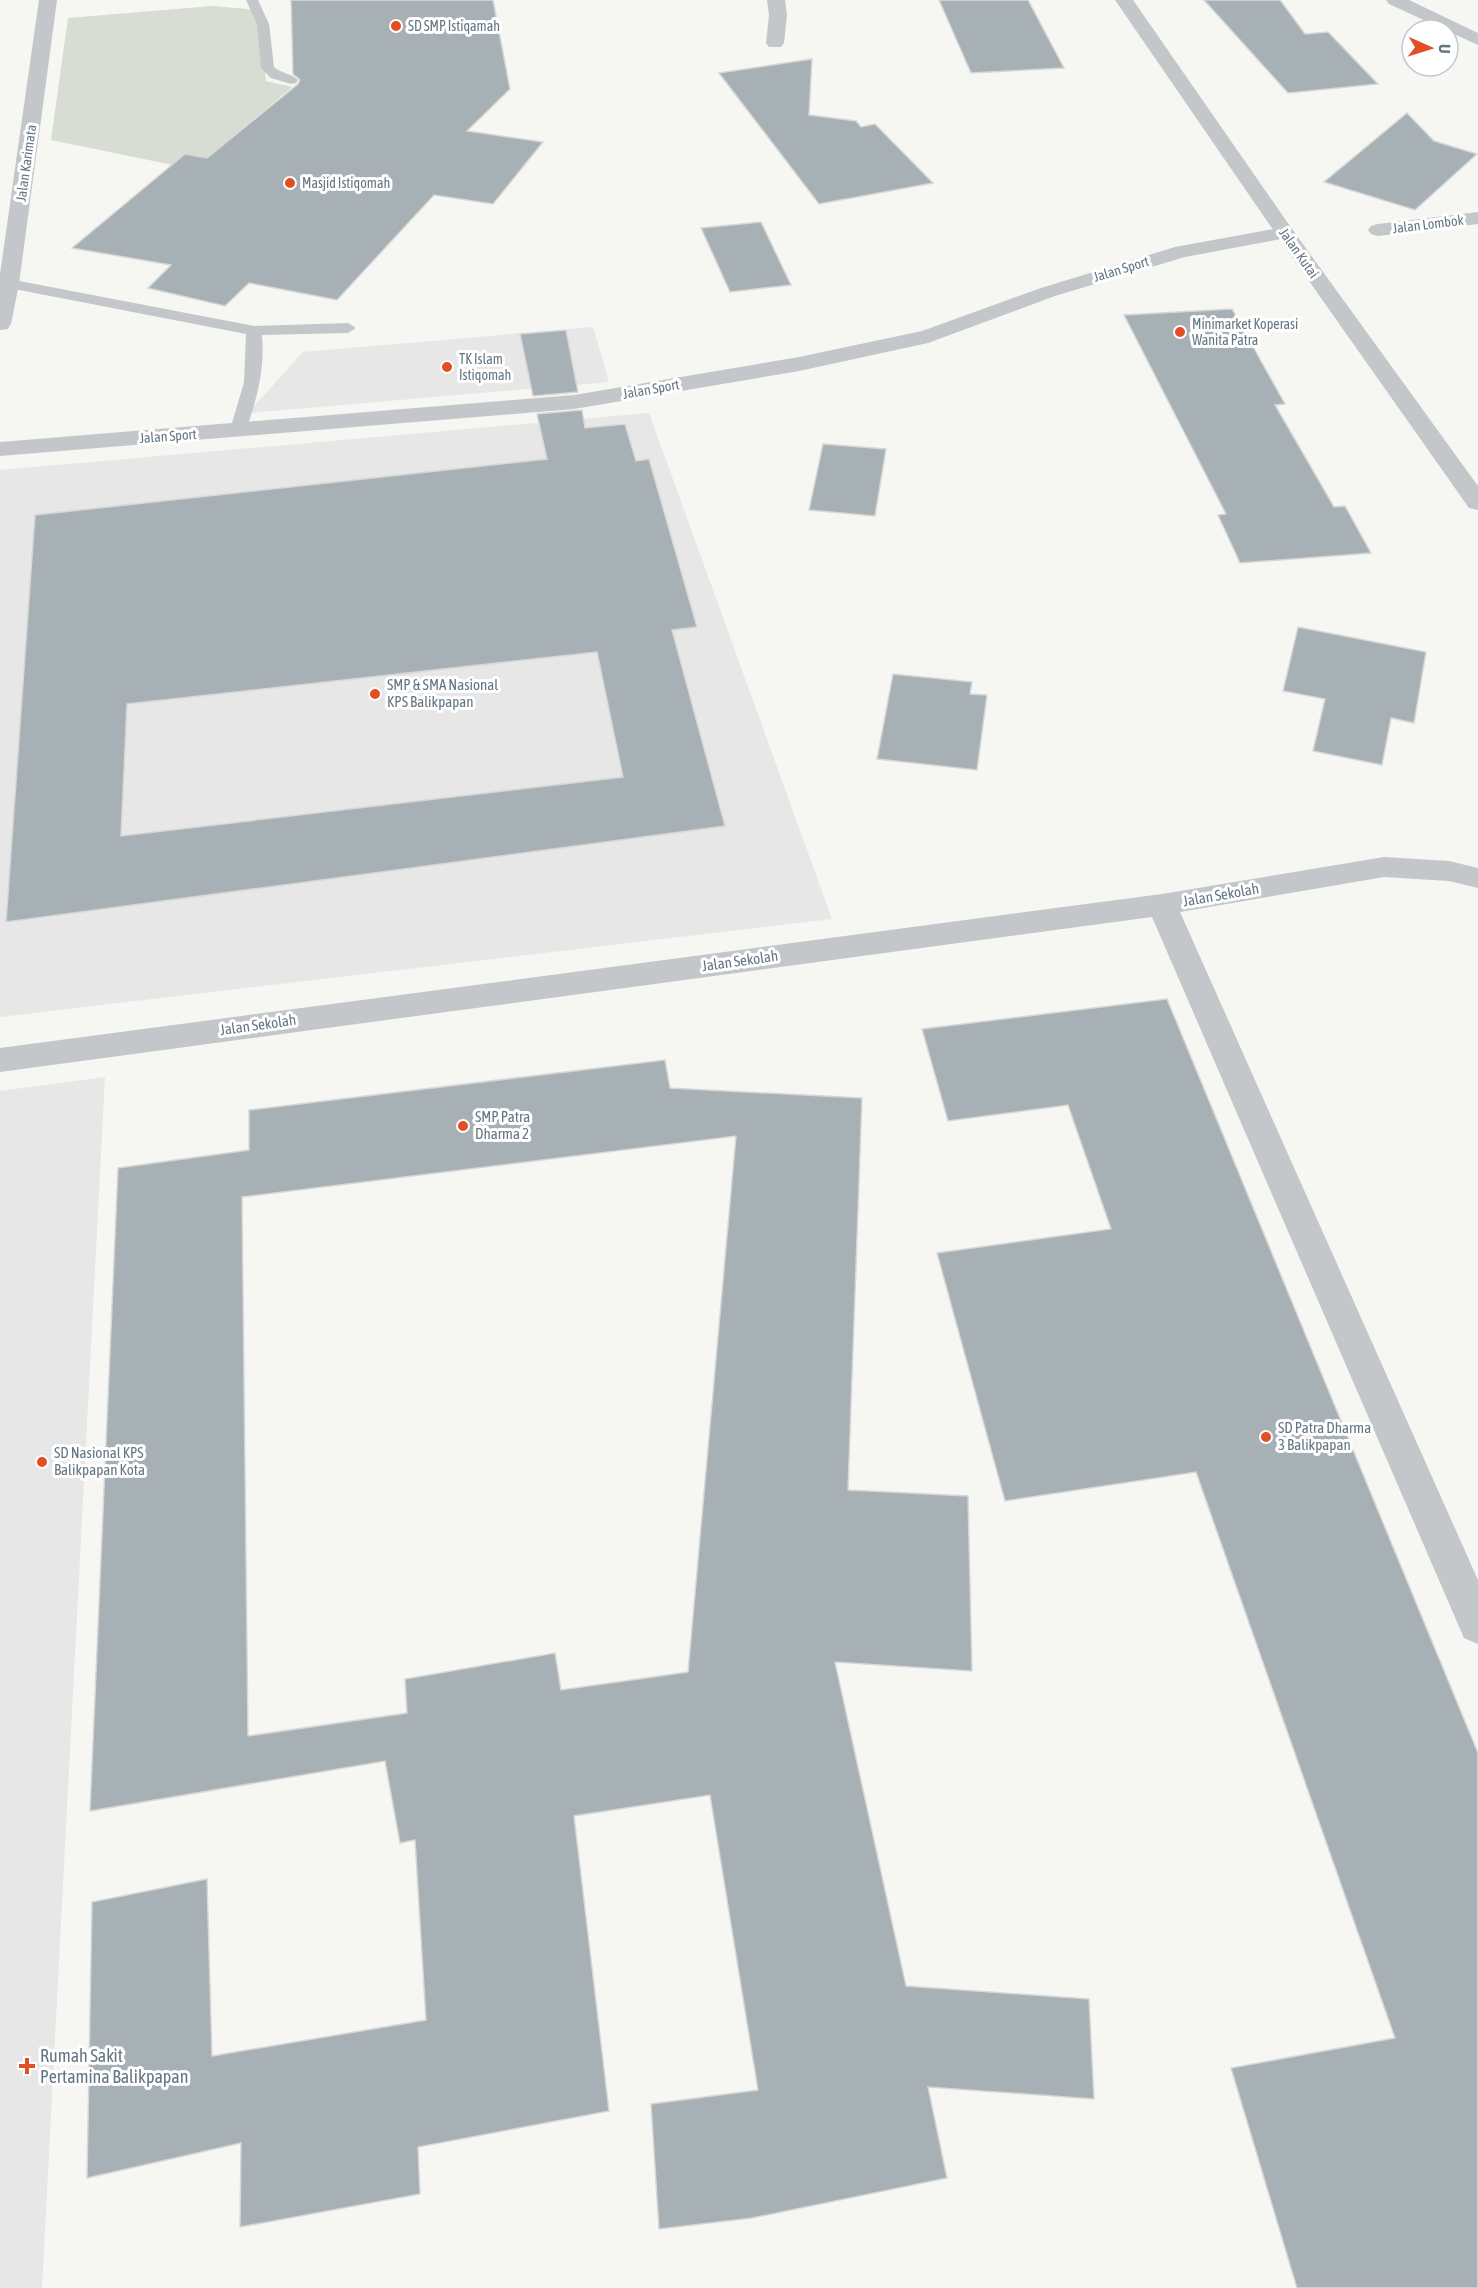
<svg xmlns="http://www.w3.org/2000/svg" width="1478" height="2288" font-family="'Asap Condensed',sans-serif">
  <rect width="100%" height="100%" fill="#f6f6f2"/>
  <!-- built -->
  <g fill="#e6e7e6">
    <polygon points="593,327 609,382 248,413 303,352"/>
    <polygon points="649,413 832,919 0,1017 0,470"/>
    <polygon points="105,1077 42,2288 0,2288 0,1091"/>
  </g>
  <!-- green -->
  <polygon fill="#d7ddd3" points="212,6 259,10 266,81 292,87 207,158 185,154 173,165 51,140 68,18"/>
  <!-- building -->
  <g fill="#a7b0b5" stroke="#d7d7d5" stroke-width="1.5" fill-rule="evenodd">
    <polygon points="291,0 493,0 510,89 467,131 543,142 493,204 434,195 337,300 249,283 225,306 148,288 171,265 72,248 185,154 207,158 298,84 300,80 293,74"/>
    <polygon points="939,0 1028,0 1064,68 971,73"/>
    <polygon points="1204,0 1280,0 1305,34 1328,32 1378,84 1288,93"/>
    <polygon points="812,59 809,115 856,121 861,127 875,124 933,183 819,204 719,73"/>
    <polygon points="1407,113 1434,141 1477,154 1415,210 1324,182"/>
    <polygon points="761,222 791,285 730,292 701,228"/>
    <polygon points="1232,309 1285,404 1275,405 1334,507 1345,506 1371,553 1240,563 1218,515 1226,514 1124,315"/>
    <polygon points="566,330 578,392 533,396 520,334"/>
    <path d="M 582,410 L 585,428 L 625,424 L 636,461 L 649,459 L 697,627 L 672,630 L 725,826 L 6,922 L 35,515 L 547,459 L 537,414 ZM 597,652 L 623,777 L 121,836 L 127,704 Z"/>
    <polygon points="823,444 886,449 875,516 809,510"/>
    <polygon points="1298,627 1426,652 1414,723 1391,718 1382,765 1313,751 1325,699 1283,691"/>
    <polygon points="893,674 972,682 970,694 987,695 977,770 877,759"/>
    <polygon points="1167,999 1478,1753 1478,2288 1297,2288 1231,2068 1395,2038 1196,1472 1005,1501 937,1253 1111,1229 1068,1105 948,1121 922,1029"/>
    <path d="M 665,1060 L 670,1088 L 862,1098 L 848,1490 L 968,1496 L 972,1671 L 835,1662 L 906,1986 L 1089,1999 L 1094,2099 L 928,2087 L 947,2178 L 752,2218 L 659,2229 L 651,2104 L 758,2090 L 710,1795 L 574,1816 L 609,2111 L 418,2147 L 420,2194 L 240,2227 L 241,2143 L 87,2178 L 92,1902 L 207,1879 L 212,2056 L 426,2020 L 415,1840 L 400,1843 L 385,1761 L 90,1811 L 118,1168 L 249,1150 L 249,1110 ZM 736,1136 L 688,1672 L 561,1690 L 555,1653 L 405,1679 L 407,1713 L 248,1736 L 242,1197 Z"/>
  </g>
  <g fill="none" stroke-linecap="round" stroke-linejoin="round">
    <!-- service -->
    <g fill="#c3c7ca" fill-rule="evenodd">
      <path d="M 246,0 L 258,0 L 269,24 L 274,67 C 281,73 292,74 298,80 L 296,83 L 291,84 L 271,78 L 261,68 L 257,24 Z"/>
      <path d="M 9,279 L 254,326 L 348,323 L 356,328 L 348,333 L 262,335 C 265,369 257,399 246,430 L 238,435 L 230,430 L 244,382 L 246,334 L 4,287 L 1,284 Z"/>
    </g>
    <!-- minor -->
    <g fill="#c3c7ca" fill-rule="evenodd">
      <polygon points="39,0 57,0 19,284 11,324 8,329 0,330 0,274"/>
      <polygon points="767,0 785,0 787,15 784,43 781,47 769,47 766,43 769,15"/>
      <polygon points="1386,0 1409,0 1478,33 1478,45 1389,4"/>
      <polygon points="1478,212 1478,224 1378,236 1371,234 1368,230 1371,226 1378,224"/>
      <polygon points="1285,227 1292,229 1295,233 1292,237 1185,257 1055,296 928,343 799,371 574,409 0,456 0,442 574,395 799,357 922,331 1041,288 1175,247"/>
      <polygon points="1384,857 1449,861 1478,868 1478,888 1449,881 1384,877 1180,912 1478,1580 1478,1644 1464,1638 1152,917 0,1072 0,1048 1162,894"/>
    </g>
    <!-- tertiary -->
    <polygon fill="#c3c7ca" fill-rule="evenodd" points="1115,0 1133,0 1292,229 1478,486 1478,510 1469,508 1278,237"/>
  </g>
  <!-- markers -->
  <g fill="#e34f25" stroke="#fff" stroke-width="2">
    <circle cx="396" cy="26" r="6"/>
    <circle cx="290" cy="183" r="6"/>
    <circle cx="1180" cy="332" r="6"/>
    <circle cx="447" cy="367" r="6"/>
    <circle cx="375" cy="694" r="6"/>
    <circle cx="463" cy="1126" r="6"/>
    <circle cx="1266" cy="1437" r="6"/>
    <circle cx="42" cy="1462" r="6"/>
    <path d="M24 2057h6v6h6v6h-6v6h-6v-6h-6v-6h6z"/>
  </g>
  <g text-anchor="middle" stroke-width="6" stroke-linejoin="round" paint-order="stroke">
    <!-- far-poi labels -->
    <g font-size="14" fill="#657683" stroke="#fff" text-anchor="start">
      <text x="408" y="31">SD SMP Istiqamah</text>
      <text x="302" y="188">Masjid Istiqomah</text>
      <text x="1192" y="329">Minimarket Koperasi<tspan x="1192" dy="16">Wanita Patra</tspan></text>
      <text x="459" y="364">TK Islam<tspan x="459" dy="16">Istiqomah</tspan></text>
    </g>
    <!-- far-street labels -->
    <g font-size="14" fill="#657683" stroke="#fff">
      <text transform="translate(26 163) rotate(-82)" y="5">Jalan Karimata</text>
      <text transform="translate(1428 224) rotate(-7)" y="5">Jalan Lombok</text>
      <text transform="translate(1299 253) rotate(55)" y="5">Jalan Kutai</text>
      <text transform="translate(1121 269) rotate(-17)" y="5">Jalan Sport</text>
      <text transform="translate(651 389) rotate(-10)" y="5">Jalan Sport</text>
      <text transform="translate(168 436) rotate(-4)" y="5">Jalan Sport</text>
    </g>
    <!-- poi labels -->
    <g font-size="15" fill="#657683" stroke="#fff" text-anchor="start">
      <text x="387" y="690">SMP &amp; SMA Nasional<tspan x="387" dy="17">KPS Balikpapan</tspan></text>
      <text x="475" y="1122">SMP Patra<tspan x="475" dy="17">Dharma 2</tspan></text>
      <text x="1278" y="1433">SD Patra Dharma<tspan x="1278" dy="17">3 Balikpapan</tspan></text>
      <text x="54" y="1458">SD Nasional KPS<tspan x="54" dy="17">Balikpapan Kota</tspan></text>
    </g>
    <!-- street labels -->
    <g font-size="15" fill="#657683" stroke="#fff">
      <text transform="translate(1221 895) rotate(-10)" y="5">Jalan Sekolah</text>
      <text transform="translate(740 961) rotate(-8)" y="5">Jalan Sekolah</text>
      <text transform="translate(258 1025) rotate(-8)" y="5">Jalan Sekolah</text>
    </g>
    <!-- near-poi labels -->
    <g font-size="18" fill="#657683" stroke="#fff" text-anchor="start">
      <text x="40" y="2062">Rumah Sakit<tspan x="40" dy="21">Pertamina Balikpapan</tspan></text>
    </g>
  </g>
  <!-- north arrow -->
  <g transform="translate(1430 48) rotate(93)"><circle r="28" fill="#ffffff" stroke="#c1c8cd" stroke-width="1.5"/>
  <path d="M0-4.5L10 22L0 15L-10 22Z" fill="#e34f25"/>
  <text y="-9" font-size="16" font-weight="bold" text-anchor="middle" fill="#657683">U</text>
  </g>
</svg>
